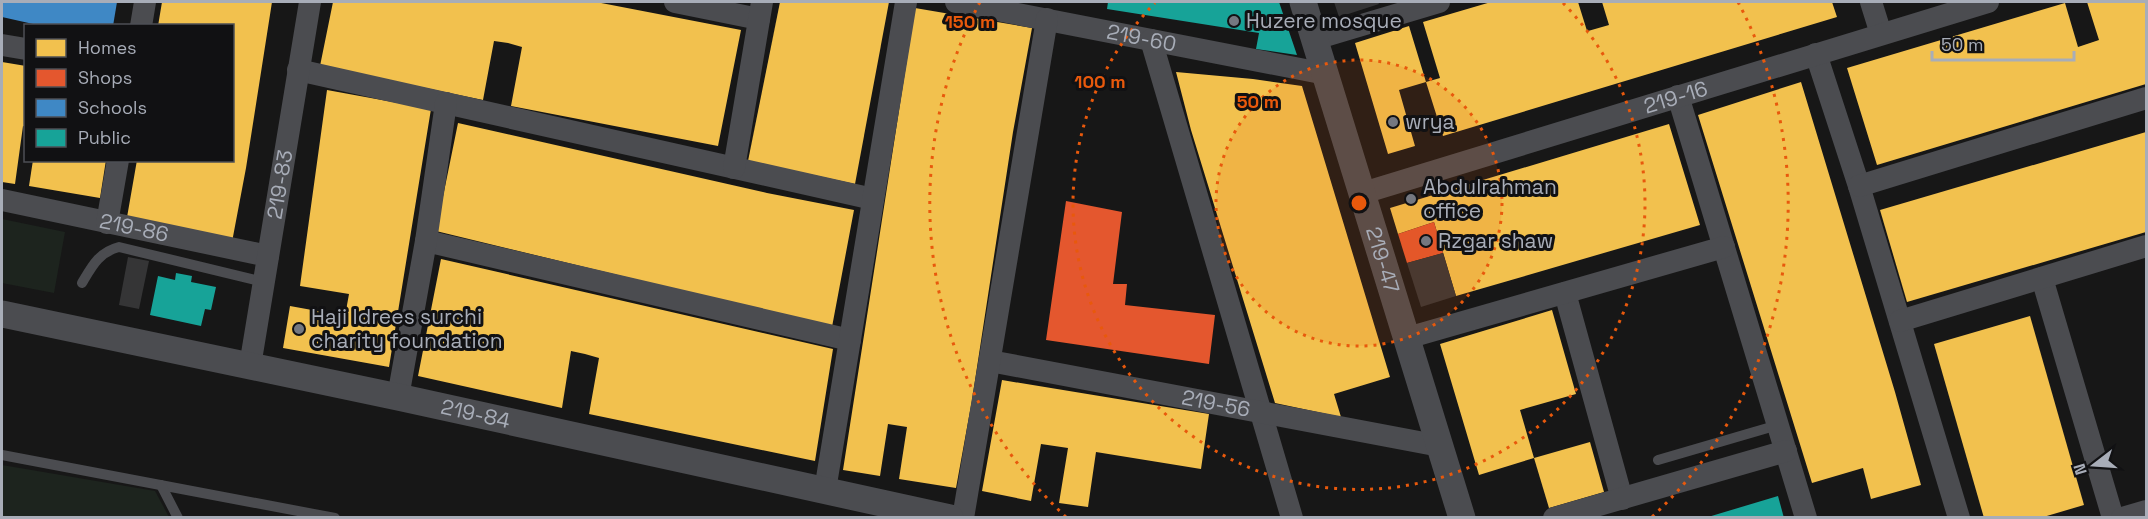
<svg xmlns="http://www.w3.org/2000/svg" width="2148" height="519" font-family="'Space Grotesk',sans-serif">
  <rect width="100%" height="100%" fill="#171717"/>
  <!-- green -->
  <g fill="#1d241e">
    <polygon points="2,219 65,232 54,293 2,283"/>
    <polygon points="2,465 155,491 169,517 2,517"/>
  </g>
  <!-- homes -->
  <g fill="#f2c14e">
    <polygon points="162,2 272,2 246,168 232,242 126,223 137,160 232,160 232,26 158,26"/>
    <polygon points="333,2 596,2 741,30 718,146 511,106 522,47 508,43 494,41 483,100 320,66"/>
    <polygon points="780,2 889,2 855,184 748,161"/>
    <polygon points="1491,2 1578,2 1588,34 1588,31 1609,25 1602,2 1832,2 1837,17 1443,136 1426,82 1440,78 1423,22"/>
    <polygon points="2087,2 2146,2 2146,84 1877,165 1847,68 2065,3 2078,47 2099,40"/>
    <polygon points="915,8 1032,28 1013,132 972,400 956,488 899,479 907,427 888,424 880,476 843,470"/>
    <polygon points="1409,26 1426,82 1399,90 1415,146 1388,154 1355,43"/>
    <polygon points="2,62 26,66 26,127 23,126 15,184 2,182"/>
    <polygon points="1176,72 1253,79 1302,86 1390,377 1334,394 1341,417 1275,403 1191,130"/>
    <polygon points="1801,82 1895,392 1921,485 1871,499 1863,468 1812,483 1698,115"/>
    <polygon points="327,90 431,109 389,367 283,348 290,306 345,316 349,294 300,286"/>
    <polygon points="458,123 767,193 854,210 832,327 436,231"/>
    <polygon points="1669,124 1700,225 1456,296 1434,222 1398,234 1390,208"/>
    <polygon points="2146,132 2146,232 1907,302 1880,210"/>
    <polygon points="33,160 106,160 100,198 29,186"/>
    <polygon points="441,259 833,349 815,461 589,414 599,358 585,354 571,351 562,408 418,376"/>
    <polygon points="1552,310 1576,394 1520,410 1534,458 1479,475 1440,344"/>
    <polygon points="2030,316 2084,505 2040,518 1984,518 1934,344"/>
    <polygon points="1002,380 1209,414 1201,469 1096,452 1088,507 1059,503 1068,448 1041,444 1031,501 982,491"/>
    <polygon points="1590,442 1604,492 1549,508 1534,458"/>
  </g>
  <!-- shops -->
  <g fill="#e4572e">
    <polygon points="1066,201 1122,212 1113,284 1127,284 1125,305 1215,315 1209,364 1046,340"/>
    <polygon points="1434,222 1443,253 1407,263 1398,234"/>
  </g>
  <!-- schools -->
  <polygon fill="#3f88c5" points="2,2 117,2 113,26 42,26 2,17"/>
  <!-- public -->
  <g fill="#17a398">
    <polygon points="1108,2 1279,2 1297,55 1256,49 1259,33 1107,9"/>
    <polygon points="176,273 192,276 191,282 216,287 211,310 205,309 201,326 150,315 158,276 175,280"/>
    <polygon points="1778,496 1784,518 1708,518 1708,517"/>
  </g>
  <!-- building -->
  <g fill="#353536">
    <polygon points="1334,2 1378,2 1379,4 1339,17"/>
    <polygon points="1443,253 1456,296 1421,307 1407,263"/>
    <polygon points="128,257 149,261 139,309 119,305"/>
  </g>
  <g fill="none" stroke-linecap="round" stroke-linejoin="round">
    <!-- service -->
    <g stroke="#4b4c50" stroke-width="10">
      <path d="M 82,283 C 92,266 99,252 119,247 L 264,282"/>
      <polyline points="2,455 335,518"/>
      <polyline points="1658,460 1778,425"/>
      <polyline points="161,485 178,518"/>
    </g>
    <!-- minor -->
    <g stroke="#4b4c50" stroke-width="22">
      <polyline points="675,2 759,19"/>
      <path id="s1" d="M 956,2 L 1326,74"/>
      <polyline points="1871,2 1881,34"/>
      <polyline points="141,26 145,2"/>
      <polyline points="1315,39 1439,2"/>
      <polyline points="1151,40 1292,518"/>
      <polyline points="2,45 26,49"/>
      <polyline points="1816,54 1859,186 1959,518"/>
      <polyline points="298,70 873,199"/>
      <polyline points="1678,96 1806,518"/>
      <polyline points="734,168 762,2"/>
      <polyline points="1859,186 2146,98"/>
      <path id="s2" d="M 1363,193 L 1988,2"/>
      <path id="s3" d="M 2,200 L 268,256"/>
      <polyline points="107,223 118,160"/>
      <polyline points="426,241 850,340"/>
      <polyline points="2042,278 2113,518"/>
      <polyline points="1565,293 1622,499"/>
      <polyline points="1900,321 2146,246"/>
      <polyline points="1407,338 1724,247"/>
      <path id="s4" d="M 990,361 L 1440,446"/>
      <path id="s5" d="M 250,366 L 310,2"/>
      <polyline points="398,397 426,241 446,103"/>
      <polyline points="825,490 906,2"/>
      <polyline points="963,518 1047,19"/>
      <polyline points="1554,518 1786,451"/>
      <polyline points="2122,518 2146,511"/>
    </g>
    <!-- tertiary -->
    <g stroke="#4b4c50" stroke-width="27">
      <path id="s6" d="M 1303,2 L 1462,518"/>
      <path id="s7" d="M 2,314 L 398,397 L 950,518"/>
    </g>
  </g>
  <!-- distance rings -->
  <circle cx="1359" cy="203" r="143" fill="#e8590c" fill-opacity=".12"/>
  <g fill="none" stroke="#e8590c" stroke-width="3" stroke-dasharray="3 6">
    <circle cx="1359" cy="203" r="143"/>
    <path d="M1563 3A286 286 0 1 1 1155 3"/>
    <path d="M1066 517A429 429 0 0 1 980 2M1738 2A429 429 0 0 1 1652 517"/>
  </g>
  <!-- markers -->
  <g fill="#757880" stroke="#111113" stroke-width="2">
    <circle cx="1234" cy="21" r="6"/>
    <circle cx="1393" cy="122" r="6"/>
    <circle cx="1411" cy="199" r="6"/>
    <circle cx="1426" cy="241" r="6"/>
    <circle cx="299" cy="329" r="6"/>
  </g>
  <g text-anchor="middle" stroke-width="6" stroke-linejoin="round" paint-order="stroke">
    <!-- poi labels -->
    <g font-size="21" fill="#a8adb8" stroke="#111113" text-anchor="start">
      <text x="1246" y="28">Huzere mosque</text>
      <text x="1405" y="129">wrya</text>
      <text x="1423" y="194">Abdulrahman<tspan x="1423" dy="24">office</tspan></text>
      <text x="1438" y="248">Rzgar shaw</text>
      <text x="311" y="324">Haji Idrees surchi<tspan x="311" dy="24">charity foundation</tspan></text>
    </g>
    <!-- street labels -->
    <g font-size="21" fill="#a8adb8" stroke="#111113">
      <text dy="7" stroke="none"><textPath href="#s1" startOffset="189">219-60</textPath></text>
      <text dy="7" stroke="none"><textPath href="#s2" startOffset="327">219-16</textPath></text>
      <text dy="7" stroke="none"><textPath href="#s5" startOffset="184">219-83</textPath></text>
      <text dy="7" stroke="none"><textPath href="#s3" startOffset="135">219-86</textPath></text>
      <text dy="7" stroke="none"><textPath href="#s6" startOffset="270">219-47</textPath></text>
      <text dy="7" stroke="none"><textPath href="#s4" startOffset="230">219-56</textPath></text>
      <text dy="7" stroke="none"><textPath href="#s7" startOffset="484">219-84</textPath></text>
    </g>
  </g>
  <circle cx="1359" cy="203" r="9" fill="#e8590c" stroke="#111113" stroke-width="3"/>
  <g font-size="18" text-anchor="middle" font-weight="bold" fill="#e8590c" stroke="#111113" stroke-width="6" stroke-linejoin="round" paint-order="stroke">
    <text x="970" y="28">150 m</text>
    <text x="1100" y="88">100 m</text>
    <text x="1258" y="108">50 m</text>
  </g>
  <!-- border -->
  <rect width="2148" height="519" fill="none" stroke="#a8adb8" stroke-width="6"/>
  <!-- legend -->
  <rect x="24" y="24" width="210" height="138" fill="#111113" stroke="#4d4f55" stroke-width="1.5"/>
  <rect x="36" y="39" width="30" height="18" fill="#f2c14e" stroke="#4d4f55" stroke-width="1.5"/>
  <text x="78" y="54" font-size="18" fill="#a8adb8">Homes</text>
  <rect x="36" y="69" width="30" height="18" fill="#e4572e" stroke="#4d4f55" stroke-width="1.5"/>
  <text x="78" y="84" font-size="18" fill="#a8adb8">Shops</text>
  <rect x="36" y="99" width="30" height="18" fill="#3f88c5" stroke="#4d4f55" stroke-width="1.5"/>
  <text x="78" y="114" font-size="18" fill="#a8adb8">Schools</text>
  <rect x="36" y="129" width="30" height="18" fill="#17a398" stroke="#4d4f55" stroke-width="1.5"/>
  <text x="78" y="144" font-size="18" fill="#a8adb8">Public</text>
  <!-- north arrow -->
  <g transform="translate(2094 465) rotate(253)" stroke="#111113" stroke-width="4.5" paint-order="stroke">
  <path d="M0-4.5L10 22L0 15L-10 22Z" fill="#a8adb8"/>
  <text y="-9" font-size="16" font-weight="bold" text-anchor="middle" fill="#a8adb8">N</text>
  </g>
  <!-- scale -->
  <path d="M1932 51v9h142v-9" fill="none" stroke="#a8adb8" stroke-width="3"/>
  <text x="1941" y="51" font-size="18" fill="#a8adb8" stroke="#111113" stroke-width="4.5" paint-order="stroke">50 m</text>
</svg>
